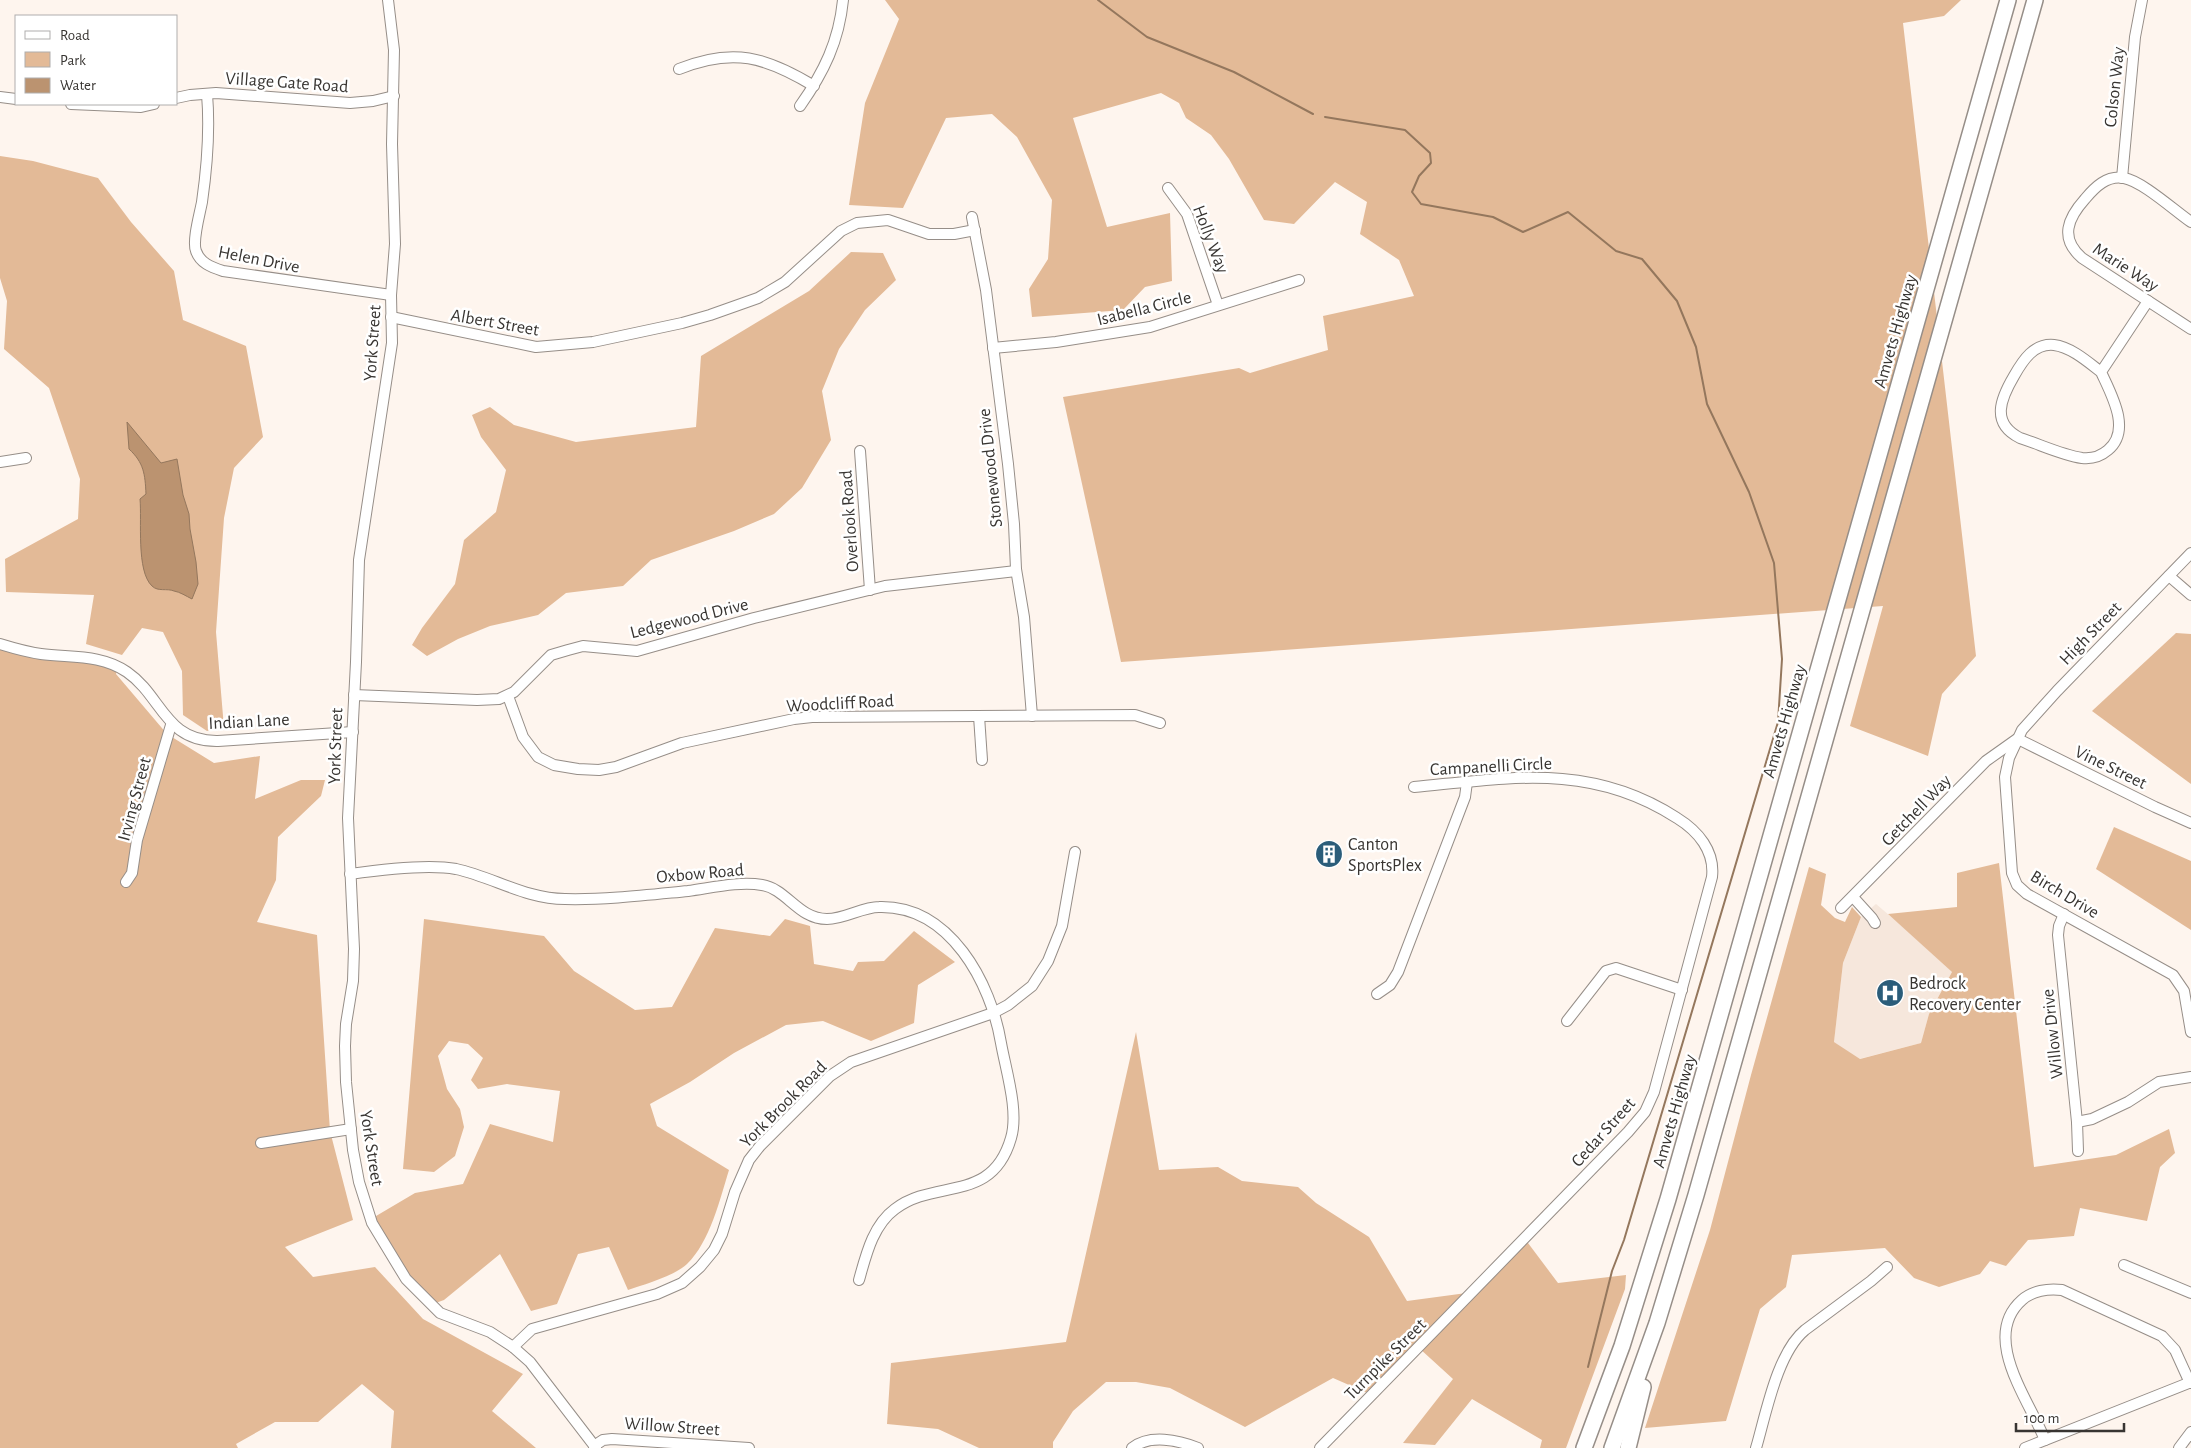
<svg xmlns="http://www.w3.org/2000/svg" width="2191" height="1448" font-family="'Alegreya Sans',sans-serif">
  <rect width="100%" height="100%" fill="#fef5ee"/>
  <!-- built -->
  <polygon fill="#f6e7dc" points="1876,904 1903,927 1952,972 1929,1014 1921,1043 1859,1059 1834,1042 1843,963 1861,917"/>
  <!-- green -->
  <g fill="#e3ba97">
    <polygon points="885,0 1961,0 1944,16 1903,23 1976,656 1942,694 1928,756 1850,726 1883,606 1121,662 1063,397 1239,368 1250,373 1328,350 1323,316 1414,296 1399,260 1360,234 1367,202 1335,182 1294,224 1264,220 1229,159 1211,135 1186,118 1179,103 1161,93 1073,118 1107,227 1170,213 1172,281 1145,287 1123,310 1032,317 1029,289 1048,259 1052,200 1017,137 992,114 946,118 903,208 849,205 865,103 899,19"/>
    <polygon points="0,156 33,161 98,178 131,222 174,271 183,320 246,346 263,437 234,468 224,518 216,632 224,728 207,731 183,715 182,671 163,632 142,628 122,655 86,644 94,595 6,592 5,559 78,519 80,479 49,388 4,349 7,301 0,278"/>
    <polygon points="851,252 883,253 896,280 865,310 839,349 822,391 831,440 802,488 774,514 734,531 651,560 623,586 566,593 538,615 490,626 458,639 427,656 412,645 422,628 455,584 464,540 496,512 506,470 481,437 472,415 490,407 514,425 576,442 696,427 701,356 809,291"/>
    <polygon points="2176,633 2191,634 2191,784 2092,711"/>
    <polygon points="0,644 75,653 117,670 116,674 167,734 214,763 260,756 255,799 301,780 325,780 321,796 278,837 276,880 257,922 317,935 330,1131 353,1220 285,1247 313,1277 375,1267 423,1319 523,1374 492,1411 536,1448 391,1448 394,1411 362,1384 318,1422 275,1422 236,1444 238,1448 0,1448"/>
    <polygon points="2114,827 2191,861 2191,930 2096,869"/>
    <polygon points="1999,863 2034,1167 2116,1155 2169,1129 2175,1153 2160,1167 2147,1221 2080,1208 2074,1236 2028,1240 2006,1266 1990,1261 1980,1274 1939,1287 1914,1278 1885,1248 1792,1255 1786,1287 1760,1309 1726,1421 1645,1428 1710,1230 1751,1075 1809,867 1826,874 1821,905 1835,918 1845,922 1852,907 1861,917 1843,963 1834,1042 1860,1059 1921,1043 1929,1014 1952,972 1888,914 1957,907 1957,873"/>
    <path d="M 424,919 L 544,936 L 574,971 L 635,1010 L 672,1007 L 715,928 L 770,936 L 785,919 L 810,926 L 814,964 L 853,971 L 858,962 L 884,961 L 914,931 L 955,962 L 918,985 L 914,1023 L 871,1041 L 823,1021 L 786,1025 L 734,1053 L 690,1082 L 650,1104 L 657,1126 L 729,1170 C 720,1199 710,1242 687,1264 C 676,1275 643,1285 628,1290 L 609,1247 L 578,1254 L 557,1304 L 531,1311 L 500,1254 L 444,1300 L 430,1305 L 371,1219 L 415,1193 L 463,1184 L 490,1124 L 553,1142 L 560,1091 L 507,1084 L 478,1089 L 471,1080 L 483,1058 L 468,1044 L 449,1041 L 438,1056 L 447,1089 L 460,1109 L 464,1127 L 455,1156 L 434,1172 L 403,1169 Z"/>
    <polygon points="1136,1032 1159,1170 1218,1167 1242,1181 1298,1187 1316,1203 1369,1237 1407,1301 1474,1292 1525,1239 1558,1283 1626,1275 1625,1289 1566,1448 1540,1448 1542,1440 1472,1399 1435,1445 1403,1443 1453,1379 1419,1348 1372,1395 1333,1378 1245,1427 1170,1388 1136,1382 1106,1382 1073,1411 1053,1442 1053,1448 979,1448 938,1429 887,1424 891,1363 1066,1342"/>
  </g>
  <!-- water -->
  <path fill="#bb9370" stroke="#94775d" d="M 127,422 L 161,463 L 177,459 L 183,495 L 189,514 L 190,529 L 196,562 L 198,584 L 192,599 C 186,596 180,592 174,591 C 167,588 158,592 152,586 C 136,571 142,520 140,499 L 146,494 C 145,474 144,463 129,449 Z"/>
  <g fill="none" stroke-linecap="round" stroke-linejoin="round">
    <!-- stream -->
    <g stroke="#94775d" stroke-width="2">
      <polyline points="1098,0 1147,37 1234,72 1313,114"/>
      <polyline points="1325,117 1405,130 1430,153 1431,163 1419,176 1412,192 1421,204 1493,217 1523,232 1568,212 1616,251 1642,259 1677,301 1696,347 1707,404 1749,492 1774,563 1782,659 1778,722 1624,1240 1612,1271 1588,1367"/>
    </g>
    <!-- minor casing -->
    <g stroke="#968e88" stroke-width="12">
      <g id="minor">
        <polyline points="388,0 394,50 392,144 395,244 391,295 392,343 359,560 356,662 348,818 354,949 353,981 346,1024 345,1046 346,1082 353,1150 359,1182 372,1223 406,1279 440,1313 490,1332 513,1347 530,1362 596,1448"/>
        <path d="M 679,69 C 733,47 766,57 814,86"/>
        <path d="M 207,94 C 210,129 207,167 202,202 C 200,213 192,241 196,251 C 200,263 211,267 223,271 L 391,295"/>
        <polyline points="0,97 16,99"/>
        <polyline points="176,98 190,95 216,93 350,103 373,101 394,96"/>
        <polyline points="71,104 141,107 154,104"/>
        <path d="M 800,106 C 824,72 839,41 843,0"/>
        <polyline points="2122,178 2135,37 2142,0"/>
        <polyline points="1168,188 1187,214 1218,305"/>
        <polyline points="972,217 986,290 1008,464 1014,524 1016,569 1024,617 1032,716"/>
        <path d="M 2191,222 C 2175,211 2142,181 2124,178 C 2107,175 2095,187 2085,199 C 2068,218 2059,238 2082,258 L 2191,329"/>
        <polyline points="391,317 536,347 593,342 682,323 710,315 758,298 785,282 841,231 857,223 888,220 929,234 954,234 975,230"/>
        <polyline points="993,348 1056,342 1150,327 1299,280"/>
        <path d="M 2101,372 C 2088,362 2071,347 2054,345 C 2034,343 2023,360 2014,376 C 2001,398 1990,423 2020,438 C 2039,444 2062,455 2082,458 C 2091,459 2101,456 2108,450 C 2132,430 2111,394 2101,372 L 2148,301"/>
        <polyline points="860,451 870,590"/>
        <polyline points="0,462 26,458"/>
        <polyline points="2191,553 2057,691 2022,730 2009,758 2005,777 2012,873 2017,885 2027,894 2173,975 2184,991 2191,1032"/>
        <polyline points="2169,576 2191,595"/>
        <path d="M 0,644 C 13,648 27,652 41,654 C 71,658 101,654 127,672 C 162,696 165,742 218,741 L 353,732"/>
        <polyline points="354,695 477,700 499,699 514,692 551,655 568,650 583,646 637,651 754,618 885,586 1016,571"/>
        <polyline points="508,696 523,737 538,757 554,765 578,769 599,770 616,767 682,743 794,719 812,717 1135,715 1160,723"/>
        <polyline points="979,716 982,760"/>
        <polyline points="2018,739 2155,807 2191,823"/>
        <path d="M 350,874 C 378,870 429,864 456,869 C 493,877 526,899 565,899 C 605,900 647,895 688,891 C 711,888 739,881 762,885 C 787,889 798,919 827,919 C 845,919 862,907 879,907 C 950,905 991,983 1001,1043 C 1006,1071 1019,1111 1011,1138 C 992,1204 936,1178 895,1209 C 873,1225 866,1255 859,1280"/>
        <polyline points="126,882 132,873 137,840 171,725"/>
        <polyline points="1853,897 1872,918 1875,923"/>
        <polyline points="1841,908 1986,761 2017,739"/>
        <polyline points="2064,914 2059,926 2058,935 2077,1122 2078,1151"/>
        <polyline points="1377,994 1390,985 1398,972 1465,797 1467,782"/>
        <polyline points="1567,1021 1606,971 1616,968 1682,990"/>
        <polyline points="2077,1122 2092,1119 2128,1102 2159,1082 2191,1077"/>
        <polyline points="261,1143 351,1129"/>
        <polyline points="2124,1265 2191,1293"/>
        <polyline points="513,1347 532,1329 657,1294 682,1283 700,1267 714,1250 722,1234 735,1192 749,1160 760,1146 830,1076 851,1062 993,1013 1008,1005 1032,986 1048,961 1062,926 1075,852"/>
        <path d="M 2045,1440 C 2029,1400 1980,1337 2022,1300 C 2032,1291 2048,1288 2062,1290 L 2162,1336 L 2175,1350 L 2190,1383"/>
        <polyline points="594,1446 603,1440 612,1439 749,1448"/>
        <path d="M 1132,1448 C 1150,1434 1178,1440 1198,1448"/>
        <path d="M 1320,1448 L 1628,1132 L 1645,1112 L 1654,1092 L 1712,877 C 1715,851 1698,831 1677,818 C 1591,762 1509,778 1414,787"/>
        <path d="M 1756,1448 C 1766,1414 1777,1353 1805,1330 L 1871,1281 L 1887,1267"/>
        <polyline points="2025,1448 2191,1382"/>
        <polyline points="2179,1448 2191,1432"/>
      </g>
    </g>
    <!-- highway casing -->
    <g stroke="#968e88" stroke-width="18">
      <g id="highway">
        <polyline points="1584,1448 1622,1346 1668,1199 2008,0"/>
        <polyline points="1612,1448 1657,1323 1696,1195 2035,0"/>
        <polyline points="1628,1448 1643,1387"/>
      </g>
    </g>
    <!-- minor -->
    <use href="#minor" stroke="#fff" stroke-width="10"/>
    <!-- highway -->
    <use href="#highway" stroke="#fff" stroke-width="15"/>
  </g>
  <!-- icons -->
  <defs>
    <g id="building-disc" transform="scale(1.4375)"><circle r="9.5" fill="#2b5d7a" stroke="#fff"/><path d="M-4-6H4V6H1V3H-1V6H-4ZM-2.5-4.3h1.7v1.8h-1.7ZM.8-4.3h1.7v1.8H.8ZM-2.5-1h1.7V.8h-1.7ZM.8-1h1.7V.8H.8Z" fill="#fff"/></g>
    <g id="hospital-disc" transform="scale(1.4375)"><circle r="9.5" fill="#2b5d7a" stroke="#fff"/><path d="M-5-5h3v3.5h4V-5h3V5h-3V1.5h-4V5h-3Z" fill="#fff"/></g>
  </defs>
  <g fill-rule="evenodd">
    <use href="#building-disc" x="1329" y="854"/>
    <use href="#hospital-disc" x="1890" y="993"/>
  </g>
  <g text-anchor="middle" stroke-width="5" stroke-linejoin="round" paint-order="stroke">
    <!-- street labels -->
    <g font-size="18" fill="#383532" stroke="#fff">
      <text transform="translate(287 82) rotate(4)" y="6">Village Gate Road</text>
      <text transform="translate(2114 87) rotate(-84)" y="6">Colson Way</text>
      <text transform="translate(1211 239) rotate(69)" y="6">Holly Way</text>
      <text transform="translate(259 259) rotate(11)" y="6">Helen Drive</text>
      <text transform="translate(2126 267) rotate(33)" y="6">Marie Way</text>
      <text transform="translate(1144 308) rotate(-14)" y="6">Isabella Circle</text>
      <text transform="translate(495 322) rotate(10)" y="6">Albert Street</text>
      <text transform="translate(1895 331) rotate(-74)" y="6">Amvets Highway</text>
      <text transform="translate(372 343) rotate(-86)" y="6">York Street</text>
      <text transform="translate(990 468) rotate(-96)" y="6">Stonewood Drive</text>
      <text transform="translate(849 521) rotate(-94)" y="6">Overlook Road</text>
      <text transform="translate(689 618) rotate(-14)" y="6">Ledgewood Drive</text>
      <text transform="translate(2090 633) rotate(-46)" y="6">High Street</text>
      <text transform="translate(840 703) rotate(-3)" y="6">Woodcliff Road</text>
      <text transform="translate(249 721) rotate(-3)" y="6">Indian Lane</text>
      <text transform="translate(1784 721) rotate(-74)" y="6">Amvets Highway</text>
      <text transform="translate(335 746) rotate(-88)" y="6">York Street</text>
      <text transform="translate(1491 766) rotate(-3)" y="6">Campanelli Circle</text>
      <text transform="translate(2111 767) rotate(26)" y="6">Vine Street</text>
      <text transform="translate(134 799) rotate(-75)" y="6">Irving Street</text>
      <text transform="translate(1916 810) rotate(-46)" y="6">Getchell Way</text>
      <text transform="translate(700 873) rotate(-5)" y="6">Oxbow Road</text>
      <text transform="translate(2065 894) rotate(31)" y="6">Birch Drive</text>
      <text transform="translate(2052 1034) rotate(-96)" y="6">Willow Drive</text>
      <text transform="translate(783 1104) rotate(-45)" y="6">York Brook Road</text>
      <text transform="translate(1674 1111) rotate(-74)" y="6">Amvets Highway</text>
      <text transform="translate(1603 1132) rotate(-48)" y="6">Cedar Street</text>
      <text transform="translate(372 1148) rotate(81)" y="6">York Street</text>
      <text transform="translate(1385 1359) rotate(-45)" y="6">Turnpike Street</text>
      <text transform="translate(672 1426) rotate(4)" y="6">Willow Street</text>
    </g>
    <!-- poi labels -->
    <g font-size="18" fill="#383532" stroke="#fff" text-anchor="start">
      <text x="1348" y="850">Canton<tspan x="1348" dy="21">SportsPlex</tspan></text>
      <text x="1909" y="989">Bedrock<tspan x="1909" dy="21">Recovery Center</tspan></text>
    </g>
  </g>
  <!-- legend -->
  <rect x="15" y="15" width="162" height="90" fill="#ffffff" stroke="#afaead"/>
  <rect x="25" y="31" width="25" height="8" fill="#ffffff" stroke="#afaead"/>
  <text x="60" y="40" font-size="15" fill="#383532">Road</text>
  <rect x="25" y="52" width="25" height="15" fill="#e3ba97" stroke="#afaead"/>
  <text x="60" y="65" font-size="15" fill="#383532">Park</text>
  <rect x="25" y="78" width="25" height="15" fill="#bb9370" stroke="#afaead"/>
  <text x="60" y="90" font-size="15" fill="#383532">Water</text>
  <!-- scale -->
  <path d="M2016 1423v8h108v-8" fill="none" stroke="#383532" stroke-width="2.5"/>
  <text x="2024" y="1423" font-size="15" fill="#383532" stroke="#ffffff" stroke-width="4" paint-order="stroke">100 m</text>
</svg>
